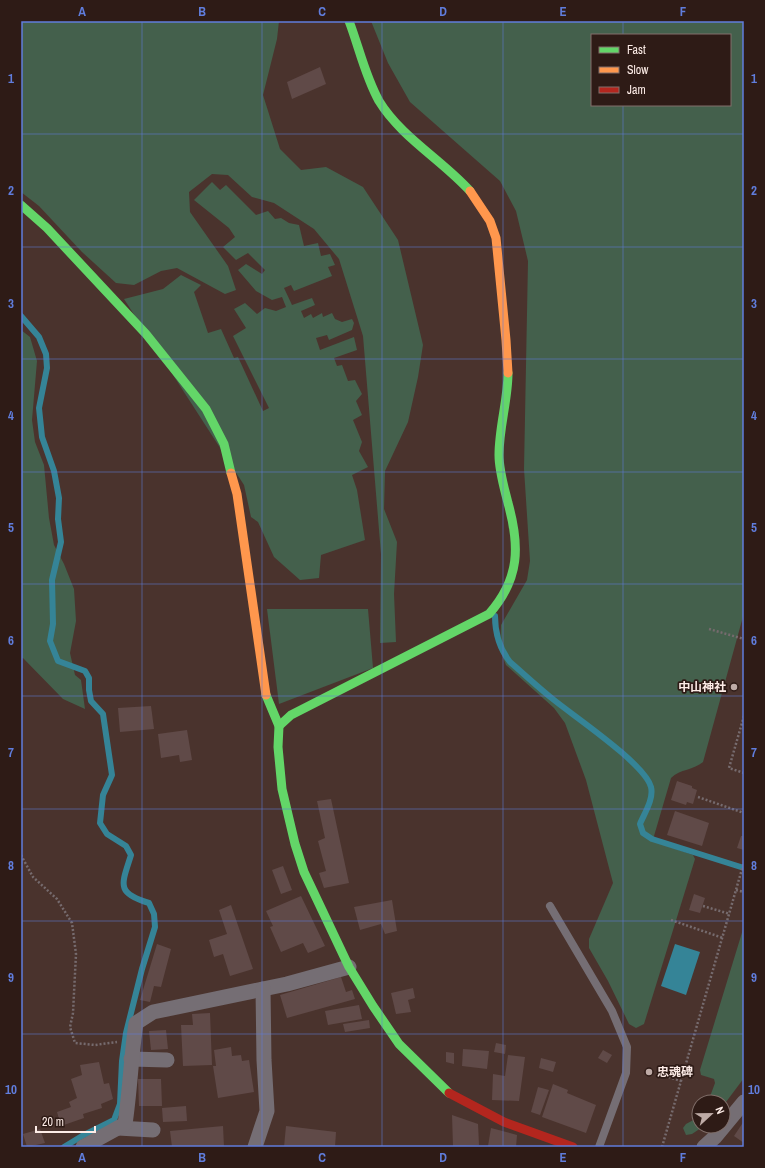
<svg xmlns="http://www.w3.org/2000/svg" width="765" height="1168" font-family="'Archivo Narrow','Noto Sans JP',sans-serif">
  <rect width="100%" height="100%" fill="#4a332d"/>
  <!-- green -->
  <g fill="#44604c" fill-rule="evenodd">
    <polygon points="21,21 279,21 277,39 263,95 280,149 301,170 326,167 363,187 398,240 423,345 418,377 408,422 385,471 384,509 397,542 394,594 396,642 380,643 381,554 363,336 339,259 314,229 274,203 252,197 228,175 212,174 189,192 190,212 228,266 236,290 225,294 177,268 161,271 134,285 116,283 82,252 39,206 21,192"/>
    <path d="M 371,21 L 744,21 L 744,613 L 703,762 C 694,770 680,769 671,778 L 654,836 L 656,842 L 693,855 L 695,859 L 644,1024 L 636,1028 L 629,1024 L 608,981 L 589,948 L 589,939 L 613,883 L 586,780 L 565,723 L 554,708 L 506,665 L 500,650 L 501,625 L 527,580 L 530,561 L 524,469 L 528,261 L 516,211 L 500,181 L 410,102 L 388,63 ZM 592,35 L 730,35 L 730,105 L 592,105 Z"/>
    <polygon points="212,182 220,190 226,185 256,215 268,211 275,219 281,218 289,223 299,225 304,246 318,243 321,256 330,254 335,265 328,267 332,276 294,291 291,285 284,288 292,305 312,298 315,305 301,311 304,318 311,314 313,318 322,313 323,317 332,313 335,319 342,322 352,319 354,323 352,330 329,340 327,335 316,338 320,350 354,337 357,350 334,358 337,366 342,365 348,381 355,380 362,394 356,401 362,415 353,420 362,442 359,451 368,467 352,475 357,490 365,540 321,555 319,578 300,580 274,557 258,522 251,517 244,485 124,299 163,289 181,275 201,285 194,292 208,333 221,329 234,358 238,357 263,411 269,408 233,336 246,328 234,309 245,303 257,314 265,308 276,311 286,307 282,297 272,300 256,291 238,270 246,264 262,274 265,270 248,253 236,260 223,247 235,237 229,228 194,200"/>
    <polygon points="21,330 30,337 37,361 32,420 35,442 44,465 49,518 54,545 64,564 74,589 76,621 70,653 75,675 81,680 85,709 63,699 23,658 21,659"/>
    <polygon points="267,609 368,609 373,668 279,704"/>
    <polygon points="744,926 744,1078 723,1106 723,1102 708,1102 715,1083 714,1079 701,1075 700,1070"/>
    <polygon points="699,1117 699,1126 704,1126 692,1134 686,1135 683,1128 686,1124"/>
  </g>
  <!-- water -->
  <polygon fill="#358497" points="675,944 700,952 686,995 661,986"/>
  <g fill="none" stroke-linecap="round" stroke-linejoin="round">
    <!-- stream -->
    <g stroke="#358497" stroke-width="6">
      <path d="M 21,316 L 39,337 L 46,354 L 47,368 L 39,408 L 42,437 L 54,471 L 59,498 L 58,519 L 61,542 L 52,580 L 53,624 L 50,641 L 58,661 L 85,671 L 89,678 L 89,690 L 91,701 L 103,714 L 112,775 L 103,795 L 100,823 L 107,834 L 126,846 L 131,855 C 122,884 115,893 149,903 L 154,914 L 155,927 L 142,969 L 126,1033 L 122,1061 L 120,1104 L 114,1120 L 82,1136 L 64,1147"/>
      <path d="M 495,616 C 495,633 499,648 510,662 C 525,675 539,688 554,700 C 575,717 645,764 651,787 C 654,799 644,814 640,824 L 643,833 L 652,839 L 744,868"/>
    </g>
  </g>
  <!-- building -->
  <g fill="#604a48">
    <polygon points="320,67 326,84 292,99 287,82"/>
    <polygon points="151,706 154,729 120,732 118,708"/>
    <polygon points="187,730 192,760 180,762 179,755 161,758 158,734"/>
    <polygon points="677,781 692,786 692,788 697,790 693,804 687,802 686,805 671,800"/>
    <polygon points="331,799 349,883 324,888 319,873 326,871 318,841 325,838 317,801"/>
    <polygon points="675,811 709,823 702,846 667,835"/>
    <polygon points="741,836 744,836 744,850 737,848"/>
    <polygon points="283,866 292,890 281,894 272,870"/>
    <polygon points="694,894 705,898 700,913 689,910"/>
    <polygon points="301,896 325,946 308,953 303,943 281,952 270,927 273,926 266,911"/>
    <polygon points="392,900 397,931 385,934 381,924 360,930 354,907"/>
    <polygon points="231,905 253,969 230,976 223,954 214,957 209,940 227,934 219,910"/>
    <polygon points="157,944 171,949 161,987 154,986 150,1002 140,1000"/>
    <polygon points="341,977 346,992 352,990 355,999 287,1018 280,995"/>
    <polygon points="413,988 415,998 408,1000 411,1012 396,1014 391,993"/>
    <polygon points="359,1005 362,1019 328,1025 325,1011"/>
    <polygon points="210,1013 212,1065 183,1066 181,1025 193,1025 192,1014"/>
    <polygon points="369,1020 370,1028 345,1032 343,1024"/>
    <polygon points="166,1030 168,1049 151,1050 149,1031"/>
    <polygon points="496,1043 506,1045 505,1054 494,1052"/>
    <polygon points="231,1047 232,1056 241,1055 242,1061 249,1060 254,1092 218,1098 213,1066 216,1066 214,1050"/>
    <polygon points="463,1049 489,1051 487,1069 462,1066"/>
    <polygon points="603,1050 612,1055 607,1063 598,1058"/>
    <polygon points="446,1052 454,1053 454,1064 446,1062"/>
    <polygon points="508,1055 525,1057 519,1101 492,1100 493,1074 505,1076"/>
    <polygon points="541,1058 556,1062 553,1072 539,1068"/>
    <polygon points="99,1062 104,1084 109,1083 113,1099 101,1104 102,1108 83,1114 84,1118 61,1126 57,1112 71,1107 69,1102 77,1098 71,1079 82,1075 80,1065"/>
    <polygon points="138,1079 161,1079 162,1106 139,1106"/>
    <polygon points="553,1084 568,1090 567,1093 596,1105 586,1133 542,1117"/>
    <polygon points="538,1087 549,1090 540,1115 531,1112"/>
    <polygon points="186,1106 187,1121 163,1122 162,1108"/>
    <polygon points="452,1115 478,1124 479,1145 453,1147"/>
    <polygon points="744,1121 744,1143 734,1136"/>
    <polygon points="223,1126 224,1147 172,1147 170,1131"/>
    <polygon points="286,1126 336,1132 335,1147 284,1147"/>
    <polygon points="491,1128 517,1135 516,1147 488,1146"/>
    <polygon points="40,1129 45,1143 27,1147 23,1134"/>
  </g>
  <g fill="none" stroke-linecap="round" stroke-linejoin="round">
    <!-- path -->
    <g stroke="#766b6e" stroke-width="2.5" stroke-dasharray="2 2" stroke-linecap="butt">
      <polyline points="743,306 744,306"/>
      <polyline points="709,629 744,639"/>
      <polyline points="733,686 737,687"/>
      <polyline points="744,716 729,768 744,773"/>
      <polyline points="698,797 744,813"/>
      <polyline points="21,855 33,877 57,899 72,923 76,954 73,1013 70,1027 75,1043 95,1045 117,1042"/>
      <polyline points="736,890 744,892"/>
      <polyline points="703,906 730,914"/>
      <polyline points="671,920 723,938"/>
      <polyline points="657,1073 681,1081"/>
      <polyline points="662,1147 744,862"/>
    </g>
    <!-- lane -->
    <polyline stroke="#756e74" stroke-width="8" points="550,906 612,1011 627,1047 626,1073 599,1147"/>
    <!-- street -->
    <g stroke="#756e74" stroke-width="15">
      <polyline points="131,1059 167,1060"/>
      <polyline points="118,1128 153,1130"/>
      <path d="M 83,1147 L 125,1124 C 130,1091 131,1057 136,1023 L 153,1012 L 287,984 L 349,967"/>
      <polyline points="255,1147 267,1111 264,1060 263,989"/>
      <polyline points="704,1147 715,1137 744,1102"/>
    </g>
    <!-- fast -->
    <g stroke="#63d668" stroke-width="9">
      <path d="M 349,21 C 359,47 365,76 379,101 C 401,137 442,160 470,191"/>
      <polyline points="21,205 47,228 146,334 206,409 224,444 231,473"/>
      <polyline points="266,695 279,726 278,747 282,789 295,844 304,872 349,967 373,1006 399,1044 449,1093"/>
      <path d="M 279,726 L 291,715 L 489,614 C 520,579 520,546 508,503 C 504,487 499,471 499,455 C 499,427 508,400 508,373"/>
    </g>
    <!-- slow -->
    <g stroke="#ff974d" stroke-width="9">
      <polyline points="470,191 490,221 496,238 506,340 508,373"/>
      <polyline points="231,473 237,494 266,695"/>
    </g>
    <!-- jam -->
    <polyline stroke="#b3261e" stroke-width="9" points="449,1093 504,1122 573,1147"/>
  </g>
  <!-- grid -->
  <path fill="none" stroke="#607ddc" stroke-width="1" stroke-opacity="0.55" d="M 142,21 L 142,1147M 262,21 L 262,1147M 382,21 L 382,1147M 503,21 L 503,1147M 623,21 L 623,35M 623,105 L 623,1147M 21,134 L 744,134M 21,247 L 744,247M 21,359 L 744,359M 21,472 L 744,472M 21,584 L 744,584M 21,696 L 744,696M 21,809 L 744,809M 21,921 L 744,921M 21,1034 L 744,1034"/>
  <!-- markers -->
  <g fill="#beaba6" stroke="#2e1b16" stroke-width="1.5">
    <circle cx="734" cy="687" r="4"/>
    <circle cx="649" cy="1072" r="4"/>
  </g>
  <g text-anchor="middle" stroke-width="3.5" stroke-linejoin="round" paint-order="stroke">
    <!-- poi labels -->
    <g font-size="12" font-weight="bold" fill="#fdece7" stroke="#2e1b16" text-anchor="end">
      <text x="726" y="691">中山神社</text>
      <text x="657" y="1076" text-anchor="start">忠魂碑</text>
    </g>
  </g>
  <!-- border -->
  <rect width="765" height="1168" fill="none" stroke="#2e1b16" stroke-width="44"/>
  <!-- legend -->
  <rect x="591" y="34" width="140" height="72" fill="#2e1b16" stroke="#816f6a"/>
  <rect x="599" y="47" width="20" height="6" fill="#63d668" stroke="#816f6a"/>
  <text x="627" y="54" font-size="12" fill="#fdece7">Fast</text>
  <rect x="599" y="67" width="20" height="6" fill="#ff974d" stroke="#816f6a"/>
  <text x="627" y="74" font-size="12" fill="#fdece7">Slow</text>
  <rect x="599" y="87" width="20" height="6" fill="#b3261e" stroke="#816f6a"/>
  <text x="627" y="94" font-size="12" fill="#fdece7">Jam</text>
  <!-- north arrow -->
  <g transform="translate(711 1114) rotate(68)"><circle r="19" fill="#2e1b16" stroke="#816f6a"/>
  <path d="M0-3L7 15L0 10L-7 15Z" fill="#beaba6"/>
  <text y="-6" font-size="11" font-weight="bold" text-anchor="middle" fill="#fdece7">N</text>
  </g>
  <!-- scale -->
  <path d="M36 1126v6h59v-6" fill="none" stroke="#fdece7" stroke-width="2"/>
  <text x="42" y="1126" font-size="12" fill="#fdece7" stroke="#2e1b16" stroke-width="3" paint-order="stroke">20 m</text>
  <rect x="22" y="22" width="721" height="1124" fill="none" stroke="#607ddc" stroke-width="1.5"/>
  <g font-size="13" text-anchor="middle" font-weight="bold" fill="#607ddc">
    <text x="82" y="16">A</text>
    <text x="202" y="16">B</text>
    <text x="322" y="16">C</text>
    <text x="443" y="16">D</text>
    <text x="563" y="16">E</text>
    <text x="683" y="16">F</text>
    <text x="11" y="83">1</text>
    <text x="754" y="83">1</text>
    <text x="11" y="195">2</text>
    <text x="754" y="195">2</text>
    <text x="11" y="308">3</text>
    <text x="754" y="308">3</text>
    <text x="11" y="420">4</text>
    <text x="754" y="420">4</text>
    <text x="11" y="532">5</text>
    <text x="754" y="532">5</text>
    <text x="11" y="645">6</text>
    <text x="754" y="645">6</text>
    <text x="11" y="757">7</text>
    <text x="754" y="757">7</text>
    <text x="11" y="870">8</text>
    <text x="754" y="870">8</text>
    <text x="11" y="982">9</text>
    <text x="754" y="982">9</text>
    <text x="11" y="1094">10</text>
    <text x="754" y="1094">10</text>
    <text x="82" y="1162">A</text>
    <text x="202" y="1162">B</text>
    <text x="322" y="1162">C</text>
    <text x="443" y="1162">D</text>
    <text x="563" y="1162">E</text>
    <text x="683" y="1162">F</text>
  </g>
</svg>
